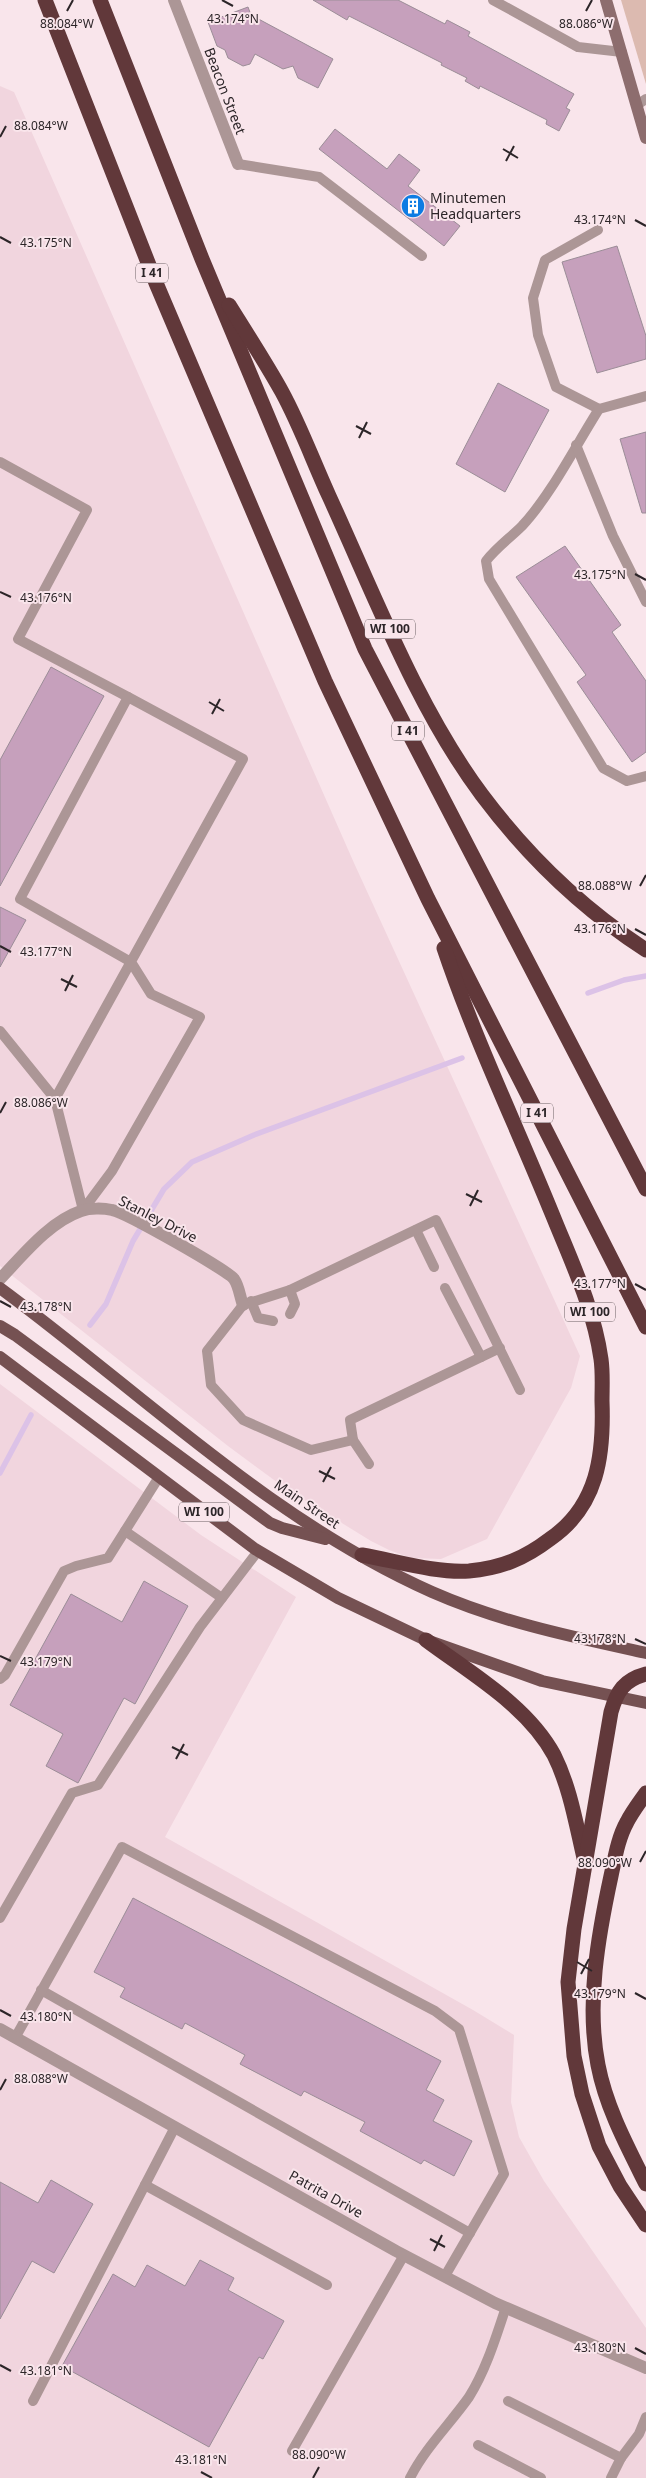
<svg xmlns="http://www.w3.org/2000/svg" width="646" height="2478" font-family="'Noto Sans',sans-serif">
  <rect width="100%" height="100%" fill="#f9e5eb"/>
  <!-- built -->
  <g fill="#f1d5de">
    <polygon points="0,86 14,92 354,863 580,1356 571,1388 487,1539 441,1559 411,1558 389,1550 371,1541 285,1488 228,1446 0,1266"/>
    <polygon points="0,1384 201,1535 296,1597 165,1837 473,2010 514,2035 511,2102 519,2137 544,2181 646,2328 646,2478 0,2478"/>
  </g>
  <!-- green -->
  <polygon fill="#dcbab0" points="621,0 646,0 646,84"/>
  <g fill="none" stroke-linecap="round" stroke-linejoin="round">
    <!-- stream -->
    <g stroke="#dcc2e7" stroke-width="5.5">
      <polyline points="588,993 624,980 646,976"/>
      <polyline points="90,1325 106,1304 133,1241 164,1189 192,1162 254,1135 462,1058"/>
      <polyline points="0,1473 31,1415"/>
    </g>
  </g>
  <!-- building -->
  <g fill="#c6a0bc" stroke="#9b8d97">
    <polygon points="313,0 398,0 445,24 447,20 470,32 468,36 574,94 566,108 570,110 559,131 546,124 547,120 480,86 479,89 465,81 467,78 441,65 442,63 349,16 347,20"/>
    <polygon points="248,7 251,15 333,59 318,88 298,78 293,66 283,69 255,54 250,64 243,66 228,58 225,50 217,46 208,22"/>
    <polygon points="335,129 387,169 399,154 420,170 408,186 460,226 444,246 319,149"/>
    <polygon points="617,246 646,336 646,359 597,373 562,262"/>
    <polygon points="498,383 549,410 505,492 456,464"/>
    <polygon points="646,432 646,513 642,513 620,439"/>
    <polygon points="565,546 621,625 612,632 646,681 646,752 632,762 577,682 586,675 516,577"/>
    <polygon points="51,667 104,696 0,886 0,760"/>
    <polygon points="0,907 26,920 0,967"/>
    <polygon points="144,1581 188,1606 135,1704 124,1698 78,1783 46,1766 63,1734 10,1705 71,1594 122,1622"/>
    <polygon points="133,1898 441,2061 426,2090 444,2100 433,2121 472,2141 454,2176 424,2160 421,2164 360,2131 365,2122 304,2091 301,2096 240,2064 245,2055 185,2023 182,2029 120,1997 125,1988 94,1972"/>
    <polygon points="51,2180 93,2204 54,2273 32,2261 0,2319 0,2182 38,2203"/>
    <polygon points="200,2260 234,2278 228,2290 284,2321 263,2359 259,2357 209,2447 62,2366 113,2274 135,2287 147,2265 185,2286"/>
  </g>
  <g fill="none" stroke-linecap="round" stroke-linejoin="round">
    <!-- lane -->
    <g stroke="#ac9696" stroke-width="10">
      <polyline points="493,0 578,47 622,52"/>
      <polyline points="637,105 646,99"/>
      <polyline points="238,164 319,177 422,256"/>
      <polyline points="598,230 545,260 533,298 538,335 556,387 599,409"/>
      <path d="M 646,396 L 599,409 C 576,445 551,495 522,526 C 510,538 497,547 486,561 L 489,579 L 603,768 L 627,781 L 646,776"/>
      <polyline points="576,445 613,536 646,602"/>
      <polyline points="0,462 87,510 18,639 128,697"/>
      <polyline points="0,1031 55,1099"/>
      <polyline points="83,1210 55,1099 243,759 128,697 20,899 131,962 151,994 200,1017 112,1171 83,1210"/>
      <polyline points="416,1230 434,1267"/>
      <polyline points="445,1288 481,1357"/>
      <polyline points="251,1301 258,1318 273,1321"/>
      <polyline points="290,1314 295,1304 290,1290"/>
      <polyline points="353,1440 350,1420 500,1348"/>
      <polyline points="369,1464 353,1440 311,1450 243,1420 211,1385 207,1351 243,1305 290,1290 436,1220 520,1390"/>
      <polyline points="125,1531 222,1598"/>
      <polyline points="0,1679 5,1675 64,1571 76,1566 108,1558 159,1477"/>
      <polyline points="0,1918 72,1793 98,1785 200,1627 258,1551"/>
      <polyline points="41,1990 470,2233"/>
      <polyline points="15,2038 122,1847 435,2011 459,2029 504,2174 445,2276"/>
      <polyline points="145,2185 327,2285"/>
      <polyline points="33,2401 175,2127"/>
      <polyline points="508,2401 621,2458 639,2434 646,2417"/>
      <polyline points="478,2445 541,2478"/>
      <polyline points="292,2451 404,2255"/>
      <path d="M 410,2478 C 425,2448 450,2424 469,2397 C 486,2370 496,2337 506,2307"/>
      <polyline points="611,2478 621,2458"/>
    </g>
    <!-- street -->
    <g stroke="#ac9696" stroke-width="12">
      <polyline points="174,0 238,164"/>
      <path d="M 0,1279 C 23,1255 49,1222 81,1211 C 90,1208 103,1208 112,1210 C 125,1212 229,1271 234,1279 C 239,1286 240,1297 243,1305"/>
      <polyline points="0,2029 396,2251 495,2303 646,2368"/>
    </g>
    <!-- secondary -->
    <polyline stroke="#8d6d6e" stroke-width="12" points="606,0 646,138"/>
    <!-- primary -->
    <g stroke="#755152" stroke-width="12">
      <path d="M 0,1288 C 141,1392 270,1520 432,1592 C 500,1622 573,1637 646,1653"/>
      <polyline points="0,1326 15,1335 270,1523 282,1528 325,1539"/>
      <polyline points="0,1357 255,1549 338,1598 426,1640 542,1681 646,1703"/>
    </g>
    <!-- highway -->
    <g stroke="#61383a" stroke-width="15">
      <polyline points="45,0 156,283 325,681 428,899 646,1327"/>
      <polyline points="100,0 202,259 365,649 646,1189"/>
      <path d="M 229,305 C 247,334 266,363 282,392 C 300,425 313,461 329,496 C 374,594 417,708 482,795 C 527,855 583,909 646,950"/>
      <path d="M 362,1555 C 397,1561 434,1573 469,1571 C 502,1568 525,1558 550,1539 C 598,1506 604,1455 602,1401 C 602,1387 603,1373 601,1359 C 594,1309 572,1263 553,1216 C 517,1127 475,1040 444,948"/>
      <path d="M 426,1640 C 470,1673 527,1705 554,1755 C 570,1787 576,1824 584,1858"/>
      <path d="M 646,1674 C 624,1680 617,1691 611,1712 L 574,1929 L 568,1982 L 574,2056 L 582,2094 L 599,2146 L 620,2186 L 646,2225"/>
      <path d="M 646,1793 C 639,1803 632,1812 627,1822 C 618,1838 615,1858 611,1876 C 598,1936 586,2004 598,2065 C 606,2107 627,2146 646,2184"/>
    </g>
  </g>
  <!-- ticks -->
  <path fill="none" stroke="#2c2528" stroke-width="2" d="M 222,0 L 233,6M 67,11 L 73,0M 586,11 L 592,0M 0,137 L 6,126M 503,149 L 518,158M 506,161 L 514,146M 635,220 L 646,226M 0,237 L 11,243M 356,426 L 371,434M 359,438 L 367,422M 635,574 L 646,580M 0,592 L 11,597M 209,702 L 224,711M 212,714 L 220,699M 640,886 L 646,875M 635,929 L 646,935M 0,946 L 11,952M 61,979 L 77,987M 65,991 L 73,975M 0,1113 L 6,1102M 466,1194 L 482,1202M 470,1206 L 478,1190M 635,1284 L 646,1290M 0,1301 L 11,1307M 319,1471 L 335,1479M 323,1482 L 331,1467M 635,1639 L 646,1644M 0,1656 L 11,1661M 172,1747 L 188,1755M 176,1759 L 184,1744M 640,1862 L 646,1851M 577,1962 L 592,1971M 581,1974 L 589,1959M 635,1993 L 646,1999M 0,2010 L 11,2016M 0,2090 L 6,2079M 430,2239 L 445,2247M 434,2251 L 442,2235M 635,2348 L 646,2354M 0,2365 L 11,2371M 201,2472 L 212,2478M 313,2478 L 319,2467"/>
  <!-- icons -->
  <defs>
    <g id="building-disc" transform="scale(1.25)"><circle r="9.5" fill="#0d7ce3" stroke="#f9e5eb"/><path d="M-4-6H4V6H1V3H-1V6H-4ZM-2.5-4.3h1.7v1.8h-1.7ZM.8-4.3h1.7v1.8H.8ZM-2.5-1h1.7V.8h-1.7ZM.8-1h1.7V.8H.8Z" fill="#fff"/></g>
  </defs>
  <g fill-rule="evenodd">
    <use href="#building-disc" x="413" y="206"/>
  </g>
  <g text-anchor="middle" stroke-width="4" stroke-linejoin="round" paint-order="stroke">
    <!-- shield labels -->
    <g fill="#f9e5eb" stroke="#6a5f62" stroke-width="1">
      <rect x="136" y="263.5" width="32" height="19" rx="4"/>
      <rect x="365" y="619.5" width="50" height="19" rx="4"/>
      <rect x="392" y="721.5" width="32" height="19" rx="4"/>
      <rect x="521" y="1103.5" width="32" height="19" rx="4"/>
      <rect x="565" y="1302.5" width="50" height="19" rx="4"/>
      <rect x="179" y="1502.5" width="50" height="19" rx="4"/>
    </g>
    <g font-size="12" font-weight="bold" fill="#2c2528">
      <text x="152" y="277">I 41</text>
      <text x="390" y="633">WI 100</text>
      <text x="408" y="735">I 41</text>
      <text x="537" y="1117">I 41</text>
      <text x="590" y="1316">WI 100</text>
      <text x="204" y="1516">WI 100</text>
    </g>
    <!-- street labels -->
    <g font-size="14" fill="#2c2528" stroke="#f9e5eb">
      <text transform="translate(225 91) rotate(69)" y="5">Beacon Street</text>
      <text transform="translate(158 1219) rotate(27)" y="5">Stanley Drive</text>
      <text transform="translate(307 1504) rotate(34)" y="5">Main Street</text>
      <text transform="translate(326 2194) rotate(29)" y="5">Patrita Drive</text>
    </g>
    <!-- poi labels -->
    <g font-size="14" fill="#2c2528" stroke="#f9e5eb" text-anchor="start">
      <text x="430" y="203">Minutemen<tspan x="430" dy="16">Headquarters</tspan></text>
    </g>
  </g>
  <g font-size="12" text-anchor="middle" fill="#2c2528" stroke="#f9e5eb" stroke-width="4" stroke-linejoin="round" paint-order="stroke">
    <text x="233" y="23">43.174°N</text>
    <text x="67" y="28">88.084°W</text>
    <text x="586" y="28">88.086°W</text>
    <text x="41" y="130">88.084°W</text>
    <text x="600" y="224">43.174°N</text>
    <text x="46" y="247">43.175°N</text>
    <text x="600" y="579">43.175°N</text>
    <text x="46" y="602">43.176°N</text>
    <text x="605" y="890">88.088°W</text>
    <text x="600" y="933">43.176°N</text>
    <text x="46" y="956">43.177°N</text>
    <text x="41" y="1107">88.086°W</text>
    <text x="600" y="1288">43.177°N</text>
    <text x="46" y="1311">43.178°N</text>
    <text x="600" y="1643">43.178°N</text>
    <text x="46" y="1666">43.179°N</text>
    <text x="605" y="1867">88.090°W</text>
    <text x="600" y="1998">43.179°N</text>
    <text x="46" y="2021">43.180°N</text>
    <text x="41" y="2083">88.088°W</text>
    <text x="600" y="2352">43.180°N</text>
    <text x="46" y="2375">43.181°N</text>
    <text x="319" y="2459">88.090°W</text>
    <text x="201" y="2464">43.181°N</text>
  </g>
</svg>
